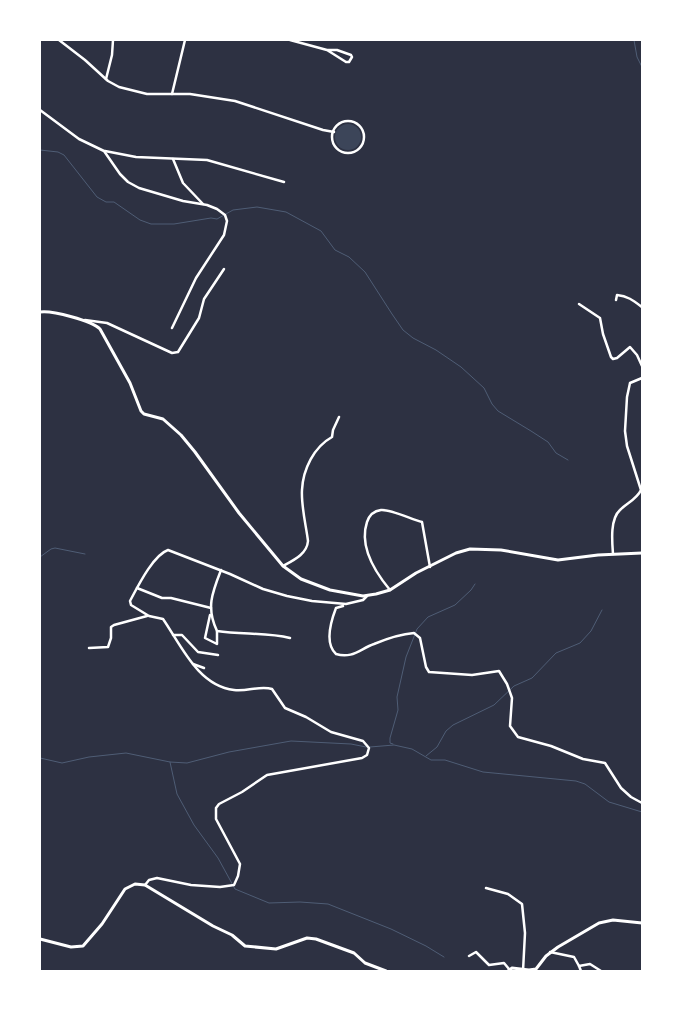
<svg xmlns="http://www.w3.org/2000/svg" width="682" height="1011" font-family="Karla,sans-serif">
  <rect width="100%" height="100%" fill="#2d3142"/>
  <!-- green -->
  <circle fill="#3c4559" cx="348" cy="137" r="13"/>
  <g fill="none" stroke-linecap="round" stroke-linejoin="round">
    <!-- stream -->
    <g stroke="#4f5d75" stroke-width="1">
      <polyline points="634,40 637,57 642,67"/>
      <polyline points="40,150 58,152 64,155 97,197 106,202 114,202 140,220 151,224 174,224 211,218 217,219 233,210 257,207 286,212 321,231 335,250 349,257 365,272 392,314 403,330 413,338 436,350 461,367 484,388 492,404 498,411 531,431 548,442 556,453 568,460"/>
      <polyline points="40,557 51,549 55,548 85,554"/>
      <polyline points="393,744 390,743 390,738 398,710 397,697 406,657 417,629 428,617 455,605 471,590 475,584"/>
      <polyline points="370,747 394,745 412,749 431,760 445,760 483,772 576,781 585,784 609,802 642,812"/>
      <polyline points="426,756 437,747 446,731 453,725 494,705 514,686 532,678 556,653 580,643 591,631 602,610"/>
      <polyline points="40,758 62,763 89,757 126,753 170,762 187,763 229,752 291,741 351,744 366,747"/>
      <polyline points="170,762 177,794 194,825 218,858 235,889 269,903 300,902 328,904 391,929 426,946 444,957"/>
    </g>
    <!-- minor -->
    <g stroke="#fff" stroke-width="2.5">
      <polyline points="59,40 85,60 108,81 119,87 147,94 190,94 235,101 323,130 334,132"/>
      <polyline points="290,40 327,50 337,50 351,55 352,57 349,62 346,62 327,50"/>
      <polyline points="106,79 112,55 113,40"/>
      <polyline points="172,94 185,40"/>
      <polyline points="40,110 79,139 104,151 120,174 128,182 139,188 183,201 207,205 217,209 225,215 227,221 224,235 196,278 172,328"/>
      <circle cx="348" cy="137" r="16"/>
      <polyline points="105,151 136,157 207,160 284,182"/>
      <polyline points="173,159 183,183 203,204"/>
      <path d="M 616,300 L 617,295 C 628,296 634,301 642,307"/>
      <polyline points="579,304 600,318 603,334 611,357 613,359 617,358 630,347 637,355 642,366"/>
      <polyline points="85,320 107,323 172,353 178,352 199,318 204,299 224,269"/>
      <path d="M 613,554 C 612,541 610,519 620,510 C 627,503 637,499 641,490 L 627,446 L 625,431 L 627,397 L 630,383 L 642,378"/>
      <path d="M 283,566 C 294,560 307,554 308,541 C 306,525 301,506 302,490 C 303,469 314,447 332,437 L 333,430 L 339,417"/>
      <path d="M 221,570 C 212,593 206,608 217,631 C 241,635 266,632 290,638"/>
      <polyline points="137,588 162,598 171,598 211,608"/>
      <path d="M 390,590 C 375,572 359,546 367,522 C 369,516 373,511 381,510 C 390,509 411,519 422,522 L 430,567"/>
      <path d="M 343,606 L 336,608 C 331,621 324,643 336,654 C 352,659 360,649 374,644 C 386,639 401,634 414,633 L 420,638 L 426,667 L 429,672 L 472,675 L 499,671 L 507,684 L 512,698 L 510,726 L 518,737 L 551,746 L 583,759 L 605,763 L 621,788 L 631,797 L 642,803"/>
      <polyline points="210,615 205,638 217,644 217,631"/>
      <polyline points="173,635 182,635 198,652 218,655"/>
      <polyline points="89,648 108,647 111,638 111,627 114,625 147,616"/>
      <polyline points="193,664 204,668"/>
      <path d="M 145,885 L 149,880 L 157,878 L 191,885 L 220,887 L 234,885 L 238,876 L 240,864 L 216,819 L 216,808 L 219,804 L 242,792 L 267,775 L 362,758 L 367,755 L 369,748 L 363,741 L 331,732 L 306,717 L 285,708 L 272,689 C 260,685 247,692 234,690 C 198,686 181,645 163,619 L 149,616 L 131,605 L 130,601 C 137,588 153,555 168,550 L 230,574 L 263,589 L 287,596 L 312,601 L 346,604 L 363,600 L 367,596"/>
      <polyline points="486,888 508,894 522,904 525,933 523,971"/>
      <polyline points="550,952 574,957 579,966 590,964 601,971"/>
      <polyline points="469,956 476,952 489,965 504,963 509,969"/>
      <polyline points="579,966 581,971"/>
    </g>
    <!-- tertiary -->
    <g stroke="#fff" stroke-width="3">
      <path d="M 40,312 C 52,310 92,321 100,329 L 130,383 L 141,411 L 144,414 L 163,419 L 181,435 L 195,452 L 239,513 L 283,566 L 301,579 L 330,590 L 363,596 L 376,594 L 390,590 L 416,573 L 456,553 L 470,549 L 501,550 L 558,560 L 598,555 L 642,553"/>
      <polyline points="40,939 71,947 83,946 102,924 125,889 135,884 145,885 213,926 232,935 245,946 276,949 307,938 316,939 354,953 365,963 386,971"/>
      <polyline points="508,971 512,968 529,970 536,969 546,956 558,947 599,923 613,920 642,923"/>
    </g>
  </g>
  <!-- border -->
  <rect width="682" height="1011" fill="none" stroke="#ffffff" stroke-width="82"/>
</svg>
